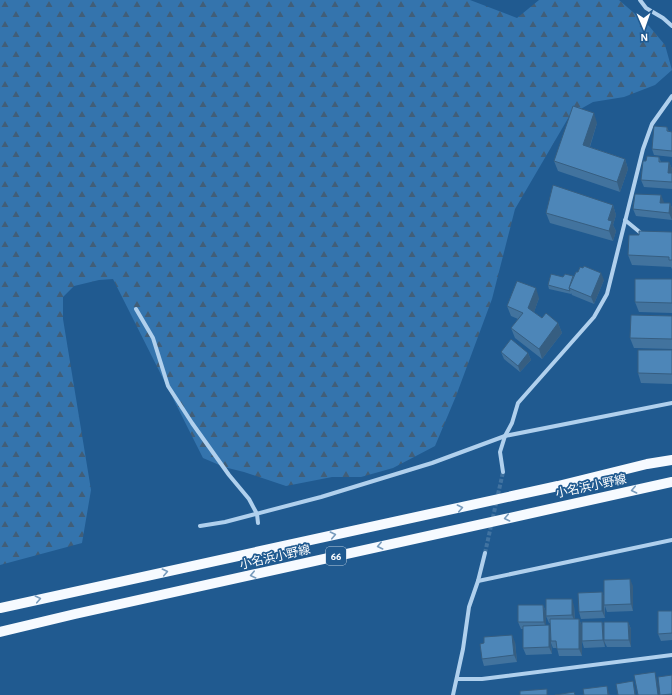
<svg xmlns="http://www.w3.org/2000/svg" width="672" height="695" font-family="'Alegreya Sans','Noto Sans JP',sans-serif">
  <defs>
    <pattern id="forest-firs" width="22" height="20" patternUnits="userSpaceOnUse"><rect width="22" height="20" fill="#3474ad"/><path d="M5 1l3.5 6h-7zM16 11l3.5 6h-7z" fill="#415e78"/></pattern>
  </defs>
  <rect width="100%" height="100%" fill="#205a90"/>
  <!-- forest -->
  <polygon fill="url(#forest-firs)" points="0,0 470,0 517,18 539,0 619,0 649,26 665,45 672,70 655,85 624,97 593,102 570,115 515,209 492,299 456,396 435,446 393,468 361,477 332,477 286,486 244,472 224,467 203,458 113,279 99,280 74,286 63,297 63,319 91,490 82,543 0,565"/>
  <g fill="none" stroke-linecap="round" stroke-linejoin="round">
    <!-- minor-tunnel -->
    <polyline stroke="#4173a1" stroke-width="4" stroke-dasharray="4 2" stroke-linecap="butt" points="485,553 503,472"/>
    <!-- minor -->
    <g stroke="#b0d0ed" stroke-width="4">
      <polyline points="640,0 646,8 663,18 672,26"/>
      <polyline points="625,220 642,234 644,234"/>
      <polyline points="136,309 153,338 168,386 192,423 229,475 249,499 257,514 258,523"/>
      <polyline points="503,472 500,452 505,436 512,423 518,403 594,317 607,294 643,149 652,124 672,96"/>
      <polyline points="200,526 225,522 321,497 432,463 505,436 672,403"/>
      <polyline points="478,581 672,540"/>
      <polyline points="457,679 482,679 672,655"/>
      <polyline points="453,695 463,649 469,607 478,581 485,553"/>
    </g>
    <!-- primary -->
    <g stroke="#f6faff" stroke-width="10">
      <polyline points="0,608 558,486 647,464 672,460"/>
      <polyline points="0,632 75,614 672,482"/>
    </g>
  </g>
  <!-- wall -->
  <g fill="#42739e">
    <polygon points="597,123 590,147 625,159 628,169 620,192 558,171 554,161"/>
    <polygon points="667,127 669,132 672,132 672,157 654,155 652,149"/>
    <polygon points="659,157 661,162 669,162 672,169 671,173 672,173 672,189 644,187 641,180 646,161"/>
    <polygon points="664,202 664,203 670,203 672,208 672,220 636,216 633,209"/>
    <polygon points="613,205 616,215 613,225 616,231 613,241 550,223 546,213"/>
    <polygon points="672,232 672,269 671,267 632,265 628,255 639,235"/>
    <polygon points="573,276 604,280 594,304 572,295 571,293 571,294 549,289 548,285"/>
    <polygon points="672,279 672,313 639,312 635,302"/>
    <polygon points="539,298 534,312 542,318 558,323 562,333 542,359 515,338 511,328 518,319 511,316 507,306"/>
    <polygon points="672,316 672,349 634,348 630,338"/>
    <polygon points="672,350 672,384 641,383 638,373"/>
    <polygon points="501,352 528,353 531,360 520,372 504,359"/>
    <polygon points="633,586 633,611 607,612 605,606 605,618 581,619 579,612 602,592 604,597"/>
    <polygon points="543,605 546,612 546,625 549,625 550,630 550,623 549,623 546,616 574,606 575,619 579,619 582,626 582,656 559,656 557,648 553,648 551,643 552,654 526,655 523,648 523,629 521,629 518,622"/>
    <polygon points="672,611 672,640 661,641 658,634"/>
    <polygon points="602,622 604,627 628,622 631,629 631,647 607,647 605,643 605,647 584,648 582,641"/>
    <polygon points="515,642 517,662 484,666 482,659"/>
  </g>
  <!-- shaded-wall -->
  <g fill="#365e81">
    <polygon points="594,113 597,123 587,155 583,145"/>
    <polygon points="625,159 628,169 620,192 617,182"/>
    <polygon points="669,162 672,169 671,180 668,173"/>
    <polygon points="661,195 664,202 663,210 660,203"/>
    <polygon points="670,203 672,208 672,220 669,213"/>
    <polygon points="613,205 616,215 613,225 616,231 613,241 609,231 608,220"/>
    <polygon points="601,273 604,280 594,304 591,297"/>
    <polygon points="536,288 539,298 532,318 528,308"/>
    <polygon points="558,323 562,333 542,359 539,349"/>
    <polygon points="528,353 531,360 520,372 518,366"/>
    <polygon points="630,579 633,586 633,611 631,604"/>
    <polygon points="602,592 605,599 604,605 605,618 602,611"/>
    <polygon points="572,599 574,606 575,622 572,615"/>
    <polygon points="543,605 546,612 546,629 544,622"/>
    <polygon points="579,619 582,626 582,656 579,649"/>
    <polygon points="602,622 605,629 604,640 605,643 605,647 603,640"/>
    <polygon points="628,622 631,629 631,647 629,640"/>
    <polygon points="549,625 551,632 551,643 552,654 549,647"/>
    <polygon points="512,635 515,642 517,662 514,655"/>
    <polygon points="655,672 657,679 660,695 658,695"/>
    <polygon points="633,681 635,688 636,695 635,695"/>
    <polygon points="607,686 609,693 610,695 608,695"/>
  </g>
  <!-- building -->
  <g fill="#4d86b8" stroke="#365e81">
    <polygon points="573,106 594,113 583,145 625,159 617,182 554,161"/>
    <polygon points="654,126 667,127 667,131 672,132 672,151 652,149"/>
    <polygon points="647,156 659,157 659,162 669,162 668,173 672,173 672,182 641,180 643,161 646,161"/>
    <polygon points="553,185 613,205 608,220 612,221 609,231 546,213"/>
    <polygon points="635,194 661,195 660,203 670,203 669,213 633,209"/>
    <polygon points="639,231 672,232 672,260 669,260 669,257 628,255 629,235 639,235"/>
    <polygon points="584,266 601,273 591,297 569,288 576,272 578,272 580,267 583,268"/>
    <polygon points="551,274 563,277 565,274 573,276 569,288 570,291 548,285"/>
    <polygon points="635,279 672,279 672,303 635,302"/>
    <polygon points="517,281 536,288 528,308 542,318 546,313 558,323 539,349 511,328 523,313 507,306"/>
    <polygon points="631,315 672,316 672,339 630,338"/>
    <polygon points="511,339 528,353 518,366 501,352"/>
    <polygon points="638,350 672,350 672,374 638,373"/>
    <polygon points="630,579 631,604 604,605 604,580"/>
    <polygon points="602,592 602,611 579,612 578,593"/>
    <polygon points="546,599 572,599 572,615 546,616"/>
    <polygon points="518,605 543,605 544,622 518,622"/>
    <polygon points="658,611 672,611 672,633 658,634"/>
    <polygon points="550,619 579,619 579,649 557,649 556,641 551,641"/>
    <polygon points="582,622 602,622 603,640 582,641"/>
    <polygon points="604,622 628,622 629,640 604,640"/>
    <polygon points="549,625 549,647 523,648 523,626"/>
    <polygon points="512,635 514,655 482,659 480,644 484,643 484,637"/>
    <polygon points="655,672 658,695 638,695 634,675"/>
    <polygon points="672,675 672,694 660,695 658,677"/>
    <polygon points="633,681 635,695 618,695 616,684"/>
    <polygon points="607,686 608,695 584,695 583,689"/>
    <polygon points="547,689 547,695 520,695 520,691"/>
    <polygon points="574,692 575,695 555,695"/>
  </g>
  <!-- one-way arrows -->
  <defs><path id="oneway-chevron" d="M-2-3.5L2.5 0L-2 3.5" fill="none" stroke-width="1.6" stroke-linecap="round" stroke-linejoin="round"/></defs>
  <g stroke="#769abc">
    <use href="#oneway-chevron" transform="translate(634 490) rotate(168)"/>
    <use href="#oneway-chevron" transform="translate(460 508) rotate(-12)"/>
    <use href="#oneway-chevron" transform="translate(507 518) rotate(168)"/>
    <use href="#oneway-chevron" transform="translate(333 535) rotate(-12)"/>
    <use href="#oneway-chevron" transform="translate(380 546) rotate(167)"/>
    <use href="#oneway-chevron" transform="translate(165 572) rotate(-12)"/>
    <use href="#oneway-chevron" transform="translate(253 575) rotate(167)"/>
    <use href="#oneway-chevron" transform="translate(38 599) rotate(-12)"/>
  </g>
  <g text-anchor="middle" stroke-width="3.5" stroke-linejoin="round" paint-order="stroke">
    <!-- shield labels -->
    <rect fill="#205a90" stroke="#bccede" stroke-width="1" x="326" y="547" width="20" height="18" rx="3"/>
    <g font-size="11" font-weight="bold" fill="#fff">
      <text x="336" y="560">66</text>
    </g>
    <!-- street labels -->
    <g font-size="12" fill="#fff" stroke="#205a90">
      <text transform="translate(591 486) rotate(-12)" y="4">小名浜小野線</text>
      <text transform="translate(275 557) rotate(-13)" y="4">小名浜小野線</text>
    </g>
  </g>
  <!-- north arrow -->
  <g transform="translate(644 28) rotate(178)" stroke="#205a90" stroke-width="3" paint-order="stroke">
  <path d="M0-3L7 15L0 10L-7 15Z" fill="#ffffff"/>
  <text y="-6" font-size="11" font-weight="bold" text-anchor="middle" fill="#ffffff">N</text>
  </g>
</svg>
